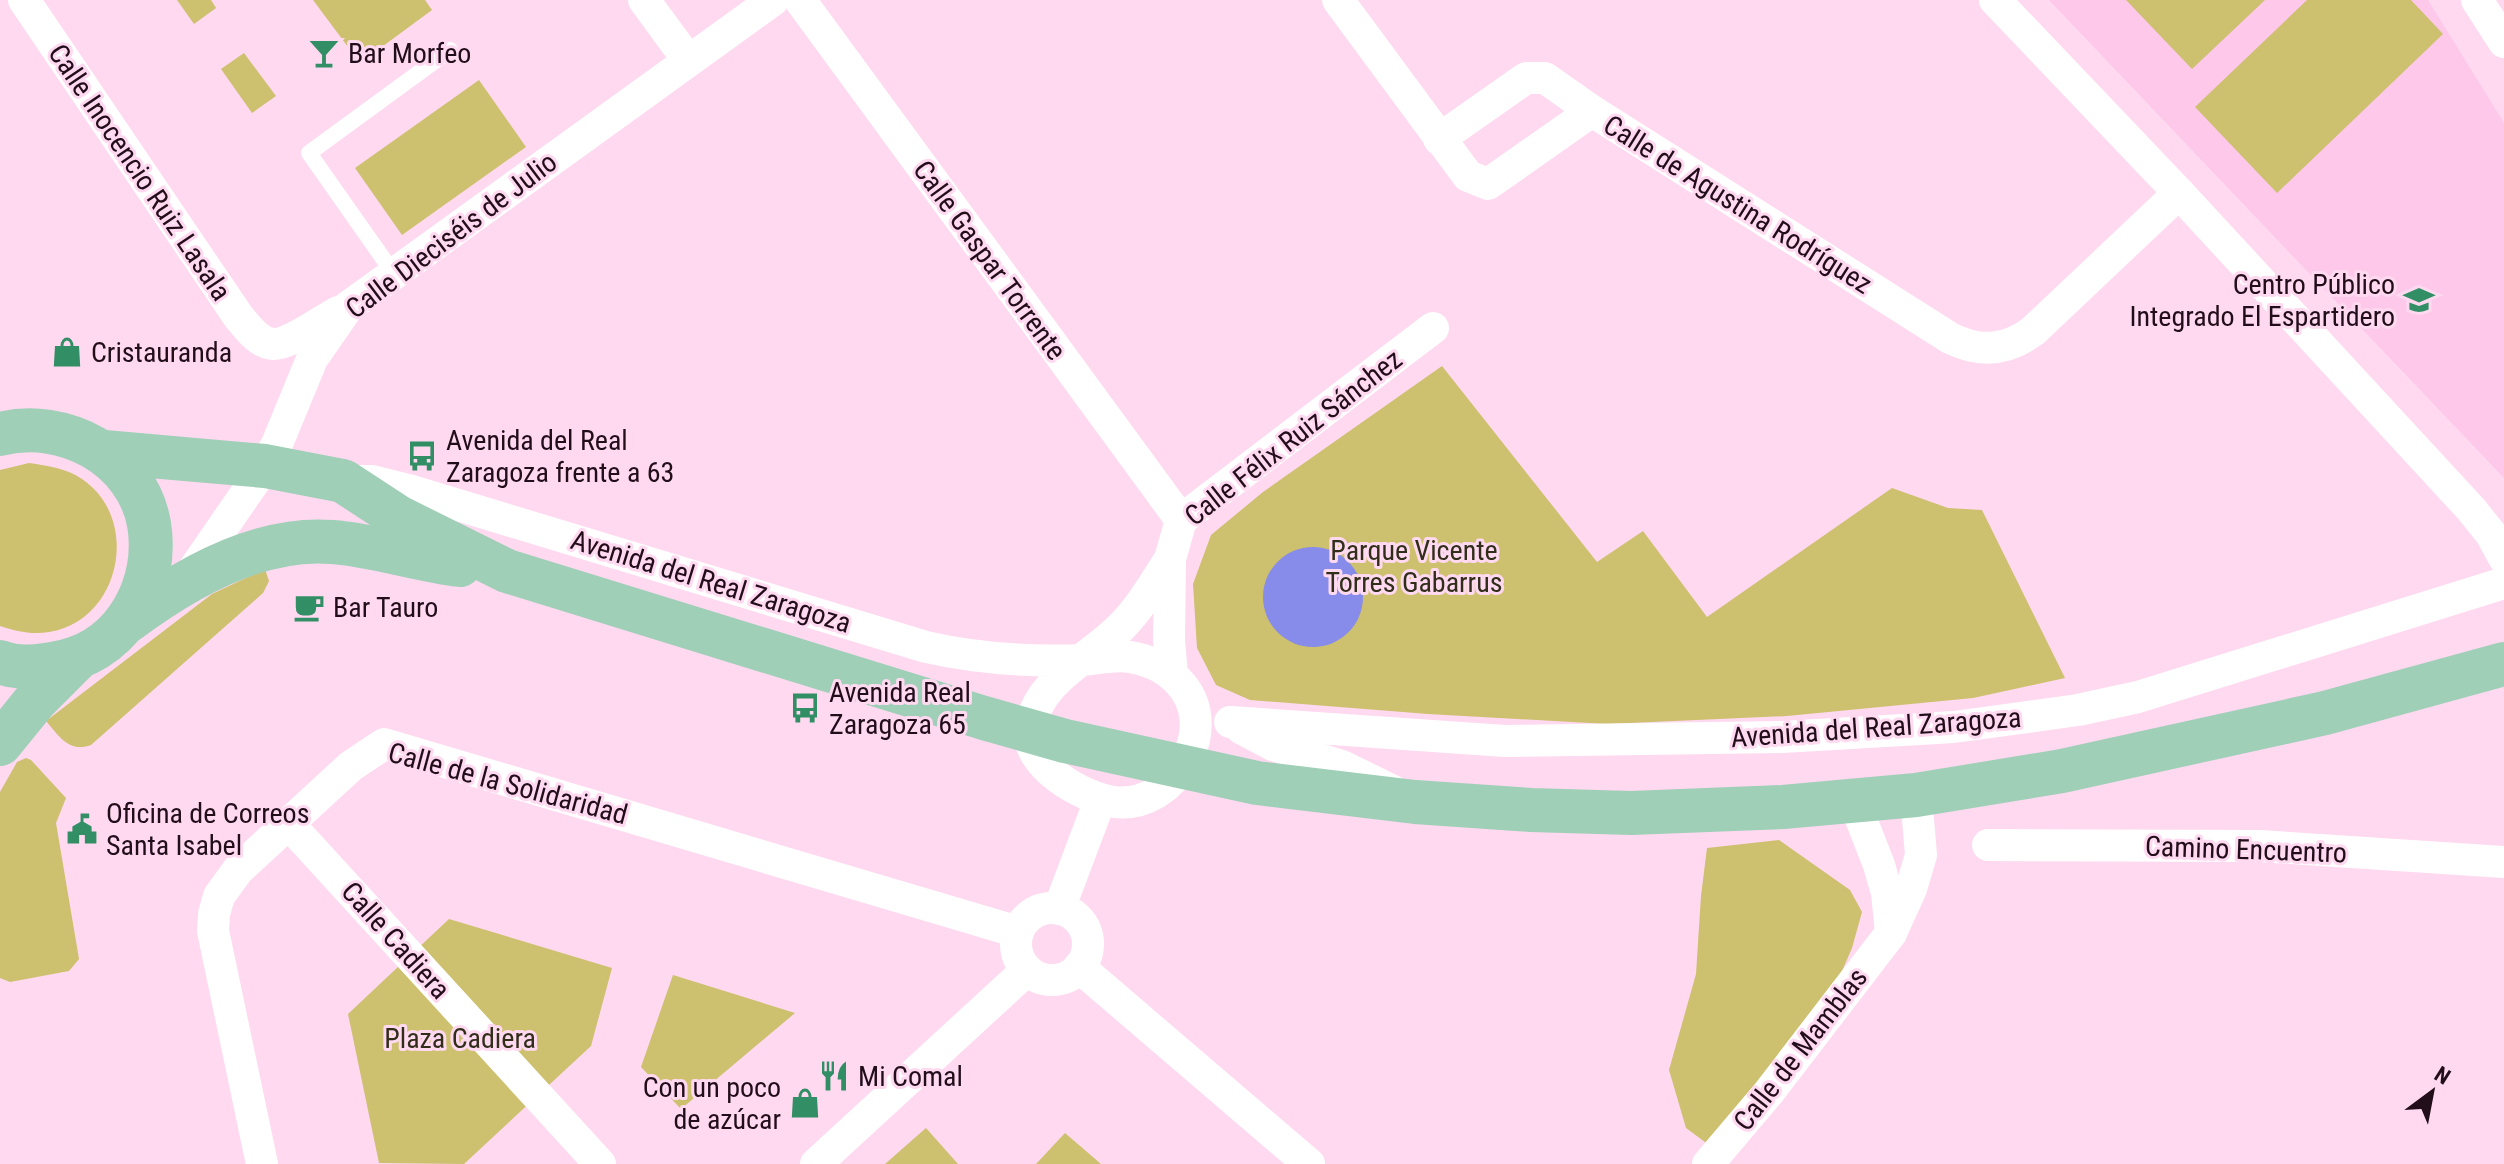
<svg xmlns="http://www.w3.org/2000/svg" width="2504" height="1164" font-family="'Roboto Condensed',sans-serif">
  <rect width="100%" height="100%" fill="#fed9f0"/>
  <!-- built -->
  <polygon fill="#fdc8ea" points="2049,0 2428,0 2504,123 2504,478"/>
  <!-- green -->
  <g fill="#cdc06e">
    <polygon points="177,0 211,0 216,8 194,24"/>
    <polygon points="313,0 425,0 432,10 360,63"/>
    <polygon points="2126,0 2265,0 2192,69"/>
    <polygon points="2307,0 2411,0 2443,34 2277,193 2195,107"/>
    <polygon points="244,53 276,96 252,113 221,69"/>
    <polygon points="479,80 526,147 402,235 355,168"/>
    <polygon points="1442,366 1597,562 1643,531 1707,617 1892,488 1948,508 1982,510 2065,678 1973,698 1787,716 1607,724 1428,714 1250,700 1216,685 1197,648 1193,584 1211,535 1263,492"/>
    <path d="M 29,463 C 48,466 66,468 82,479 C 142,520 120,621 49,632 C 31,635 16,631 0,626 L 0,470 Z"/>
    <path d="M 265,569 L 269,581 L 263,593 L 91,745 C 69,753 59,736 46,721 L 212,594 Z"/>
    <polygon points="26,758 31,760 66,798 56,823 79,959 69,971 10,982 0,978 0,792 17,762"/>
    <polygon points="1779,840 1850,890 1862,912 1852,948 1839,978 1709,1145 1686,1128 1669,1070 1696,974 1701,896 1707,848"/>
    <polygon points="449,919 612,968 591,1046 464,1164 379,1163 348,1014"/>
    <polygon points="673,975 795,1013 681,1109 641,1067"/>
    <polygon points="926,1128 958,1164 885,1164"/>
    <polygon points="1065,1133 1101,1164 1036,1164"/>
  </g>
  <!-- water -->
  <circle fill="#878bea" cx="1313" cy="597" r="50"/>
  <g fill="none" stroke-linecap="round" stroke-linejoin="round">
    <!-- lane -->
    <polyline stroke="#fff" stroke-width="16" points="394,274 309,153 450,50"/>
    <!-- street -->
    <g stroke="#fff" stroke-width="32">
      <path d="M 24,0 L 238,316 C 247,327 258,343 273,344 C 289,345 323,320 338,312"/>
      <polyline points="644,0 688,60"/>
      <polyline points="800,0 1181,520"/>
      <polyline points="1338,0 1468,176 1488,184 1592,111"/>
      <polyline points="1995,0 2179,193 2471,509 2491,534 2504,558"/>
      <polyline points="2477,0 2504,42"/>
      <path d="M 1439,139 L 1526,78 L 1545,78 L 1592,111 L 1950,338 C 1980,353 2006,351 2033,331 L 2179,193"/>
      <path d="M 347,481 L 372,481 L 412,491 L 926,647 C 975,658 1031,662 1082,660 C 1099,659 1114,654 1130,657 C 1148,660 1166,668 1178,681 C 1223,726 1175,810 1114,802 C 1083,798 1024,765 1030,728 C 1038,679 1090,659 1121,627 C 1141,607 1155,582 1170,559"/>
      <polyline points="187,579 265,466 277,444 312,359 348,307 773,0"/>
      <polyline points="1172,675 1169,641 1170,559 1181,520 1433,328"/>
      <polyline points="1230,722 1505,741 1782,737 1954,727 2078,710 2138,697 2504,583"/>
      <polyline points="1241,728 1273,745 1342,766 1393,791"/>
      <polyline points="1854,801 1879,865 1887,893 1891,933"/>
      <polyline points="288,823 600,1164"/>
      <polyline points="1988,845 2259,846 2504,862"/>
      <circle cx="1052" cy="944" r="36"/>
      <polyline points="1059,909 1100,800"/>
      <polyline points="1079,967 1309,1164"/>
      <polyline points="262,1164 213,931 214,914 219,896 238,870 351,766 384,744 1018,932"/>
      <polyline points="816,1164 1027,970"/>
      <polyline points="1708,1164 1769,1092 1891,933 1911,889 1921,855 1916,795"/>
    </g>
    <!-- primary -->
    <g stroke="#a0cfb8" stroke-width="44">
      <path d="M 0,434 C 63,418 137,456 149,524 C 159,583 126,646 66,661 C 45,666 20,670 0,662"/>
      <polyline points="104,452 265,466 343,481 398,517 507,571 984,718 1065,741 1257,783 1415,802 1531,810 1631,813 1783,807 1916,795 2062,771 2325,713 2504,664"/>
      <path d="M 128,621 C 184,579 258,536 332,542 C 375,545 417,560 460,565"/>
      <polyline points="0,744 35,701 79,657"/>
    </g>
  </g>
  <!-- icons -->
  <defs>
    <g id="bar-bare" transform="scale(2.4)"><path d="M-6-5H6L.8 .8V4.5H3.5V6h-7V4.5H-.8V.8Z" fill="#328e65" stroke="#fed9f0" stroke-width="2.5" paint-order="stroke"/></g>
    <g id="school-bare" transform="scale(2.4)"><path d="M0-5L7-2L0 1L-7-2ZM-4 1L0 2.5L4 1V4Q0 6-4 4Z" fill="#328e65" stroke="#fed9f0" stroke-width="2.5" paint-order="stroke"/></g>
    <g id="shop-bare" transform="scale(2.4)"><path d="M-5-2.5h2.3a2.7 3.5 0 0 1 5.4 0H5L5.5 6h-11ZM-1.5-2.5h3a1.5 2.3 0 0 0-3 0Z" fill="#328e65" stroke="#fed9f0" stroke-width="2.5" paint-order="stroke"/></g>
    <g id="bus-bare" transform="scale(2.4)"><path d="M-5-6H5V4H4V6H2V4H-2V6H-4V4H-5ZM-3.5-4V0h7V-4ZM-3.5 1.2v1.5H-2V1.2ZM2 1.2v1.5H3.5V1.2Z" fill="#328e65" stroke="#fed9f0" stroke-width="2.5" paint-order="stroke"/></g>
    <g id="cafe-bare" transform="scale(2.4)"><path d="M-5.5-4.5H6V0H3Q3 3.5 0 3.5H-2.5Q-5.5 3.5-5.5 0ZM3-3.2v2h1.7v-2ZM-6 4.5H4V6H-6Z" fill="#328e65" stroke="#fed9f0" stroke-width="2.5" paint-order="stroke"/></g>
    <g id="civic-bare" transform="scale(2.4)"><path d="M-.6-6.5H3V-4.5H.6V-3L4-1V1h2V6H-6V1h2V-1L-.6-3ZM-1.2 2.5V6h2.4V2.5Z" fill="#328e65" stroke="#fed9f0" stroke-width="2.5" paint-order="stroke"/></g>
    <g id="restaurant-bare" transform="scale(2.4)"><path d="M-5-6h1v4h1v-4h1v4h1v-4h1v5L-1.5 .5V6h-2V.5L-5-1ZM5-6V6H3V1.5H1.5Q1.5-4 5-6Z" fill="#328e65" stroke="#fed9f0" stroke-width="2.5" paint-order="stroke"/></g>
  </defs>
  <g fill-rule="evenodd">
    <use href="#bar-bare" x="324" y="53"/>
    <use href="#school-bare" x="2419" y="300"/>
    <use href="#shop-bare" x="67" y="352"/>
    <use href="#bus-bare" x="422" y="456"/>
    <use href="#cafe-bare" x="309" y="607"/>
    <use href="#bus-bare" x="805" y="708"/>
    <use href="#civic-bare" x="82" y="829"/>
    <use href="#restaurant-bare" x="834" y="1076"/>
    <use href="#shop-bare" x="805" y="1103"/>
  </g>
  <g text-anchor="middle" stroke-width="6" stroke-linejoin="round" paint-order="stroke">
    <!-- poi labels -->
    <g font-size="28" fill="#220d1b" stroke="#fed9f0" text-anchor="start">
      <text x="348" y="63">Bar Morfeo</text>
      <text x="2395" y="294" text-anchor="end">Centro Público<tspan x="2395" dy="32">Integrado El Espartidero</tspan></text>
      <text x="91" y="362">Cristauranda</text>
      <text x="446" y="450">Avenida del Real<tspan x="446" dy="32">Zaragoza frente a 63</tspan></text>
      <text x="333" y="617">Bar Tauro</text>
      <text x="829" y="702">Avenida Real<tspan x="829" dy="32">Zaragoza 65</tspan></text>
      <text x="106" y="823">Oficina de Correos<tspan x="106" dy="32">Santa Isabel</tspan></text>
      <text x="858" y="1086">Mi Comal</text>
      <text x="781" y="1097" text-anchor="end">Con un poco<tspan x="781" dy="32">de azúcar</tspan></text>
    </g>
    <!-- street labels -->
    <g font-size="28" fill="#220d1b" stroke="#fed9f0">
      <text transform="translate(140 172) rotate(56)" y="10">Calle Inocencio Ruiz Lasala</text>
      <text transform="translate(1738 204) rotate(32)" y="10">Calle de Agustina Rodríguez</text>
      <text transform="translate(451 235) rotate(-37)" y="10">Calle Dieciséis de Julio</text>
      <text transform="translate(990 260) rotate(54)" y="10">Calle Gaspar Torrente</text>
      <text transform="translate(1293 437) rotate(-38)" y="10">Calle Félix Ruiz Sánchez</text>
      <text transform="translate(711 581) rotate(17)" y="10">Avenida del Real Zaragoza</text>
      <text transform="translate(1876 727) rotate(-4)" y="10">Avenida del Real Zaragoza</text>
      <text transform="translate(508 783) rotate(15)" y="10">Calle de la Solidaridad</text>
      <text transform="translate(2246 849) rotate(2)" y="10">Camino Encuentro</text>
      <text transform="translate(396 940) rotate(48)" y="10">Calle Cadiera</text>
      <text transform="translate(1800 1049) rotate(-52)" y="10">Calle de Mamblas</text>
    </g>
    <!-- park labels -->
    <g font-size="28" fill="#302d19" stroke="#fed9f0">
      <text x="1414" y="560">Parque Vicente<tspan x="1414" dy="32">Torres Gabarrus</tspan></text>
      <text x="460" y="1048">Plaza Cadiera</text>
    </g>
  </g>
  <!-- north arrow -->
  <g transform="translate(2432 1092) rotate(32)" stroke="#fed9f0" stroke-width="6" paint-order="stroke">
  <path d="M0-6L14 30L0 20L-14 30Z" fill="#220d1b"/>
  <text y="-12" font-size="22" font-weight="bold" text-anchor="middle" fill="#220d1b">N</text>
  </g>
</svg>
